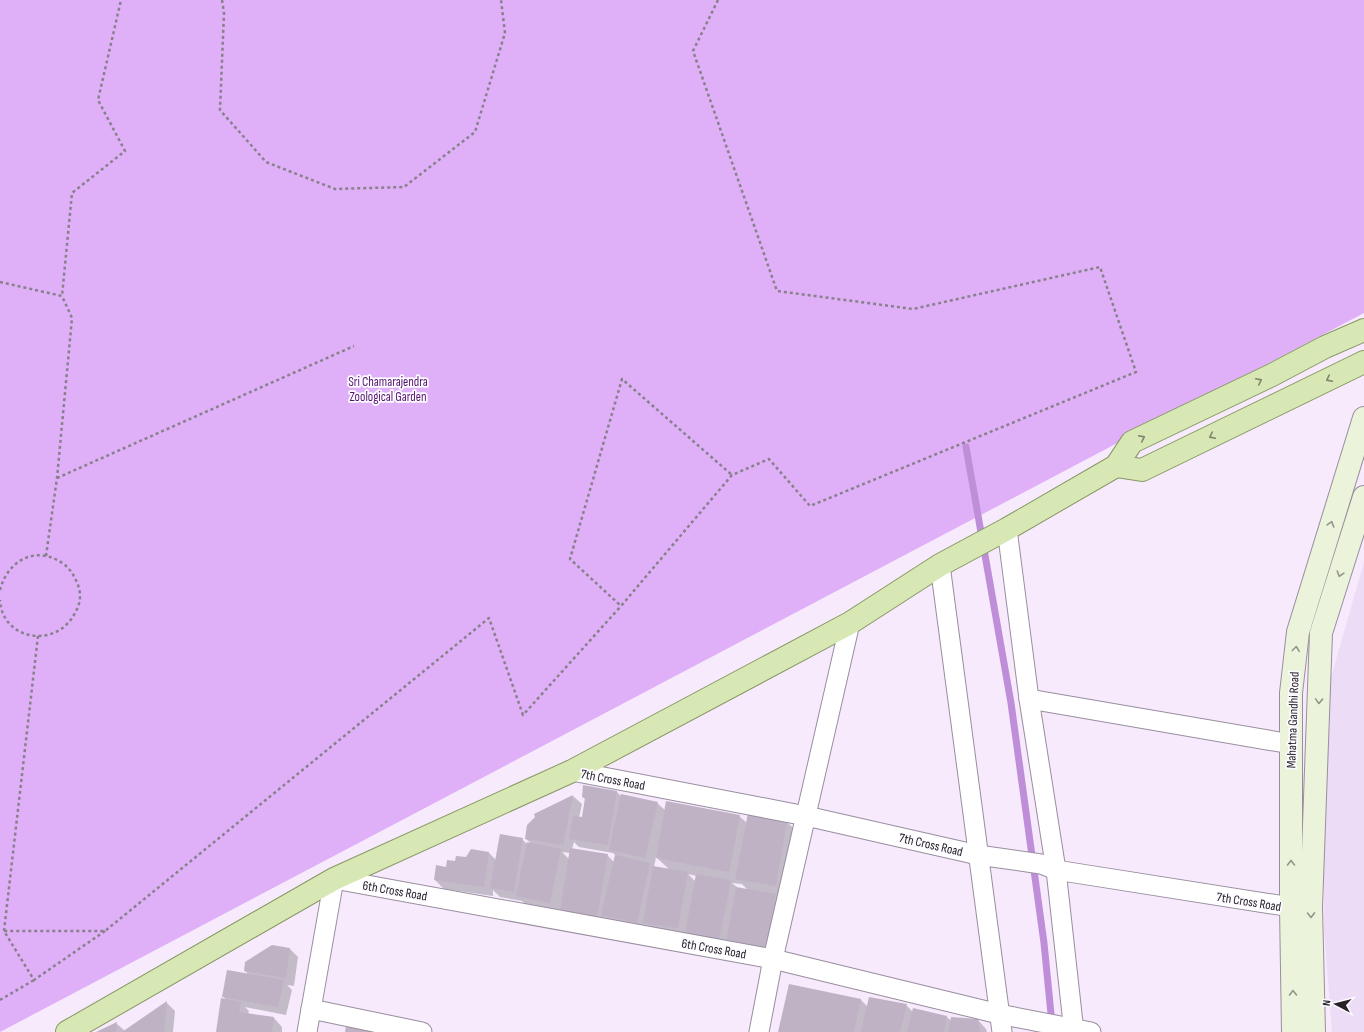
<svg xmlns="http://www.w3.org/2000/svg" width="1364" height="1032" font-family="'Sofia Sans Condensed',sans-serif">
  <rect width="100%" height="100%" fill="#f6eafc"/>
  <!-- built -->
  <polygon fill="#ecdcf5" points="1364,562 1364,1032 1332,1032 1324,930 1324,702"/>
  <!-- green -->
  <polygon fill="#dfb0f7" points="0,0 1364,0 1364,313 0,1032"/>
  <!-- shadow -->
  <g fill="#0003" fill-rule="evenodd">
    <path d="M 617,792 L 622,797 L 657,803 L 666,811 L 739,816 L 747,823 L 787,822 L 800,835 L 789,899 L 777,897 L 784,904 L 774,959 L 653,931 L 647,925 L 646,931 L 574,924 L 559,909 L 559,911 L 526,905 L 522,901 L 500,897 L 493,890 L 493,896 L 444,889 L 435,880 L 447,868 L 456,862 L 467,858 L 489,853 L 496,860 L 522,839 L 527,844 L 532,844 L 526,839 L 536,817 L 535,814 L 573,796 L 582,804 L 579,818 L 583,819 L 586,800 L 583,797 ZM 574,842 L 579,847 L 613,853 L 616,856 L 614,862 L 607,855 L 572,849 ZM 562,852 L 570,853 L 569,859 ZM 656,857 L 658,859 L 670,870 L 654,867 ZM 688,874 L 697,876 L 696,882 ZM 732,883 L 742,884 L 748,890 L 738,888 Z"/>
    <polygon points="290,949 298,957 294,986 287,985 292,990 286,1015 245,1007 249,1011 248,1014 274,1018 282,1027 282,1032 217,1032 227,1001 223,996 249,975 245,971"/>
    <polygon points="861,1000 868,1007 906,1005 913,1012 947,1017 951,1021 978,1020 986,1029 987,1032 779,1032"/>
    <polygon points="167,1003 175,1011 173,1032 99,1032 117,1024 125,1031"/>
  </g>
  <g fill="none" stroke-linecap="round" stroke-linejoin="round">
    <!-- stream -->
    <polyline stroke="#bf8ed8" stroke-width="7" points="966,447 1011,703 1044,943 1052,1024"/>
  </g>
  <!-- building -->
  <g fill="#beb2c4">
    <polygon points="583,785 617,791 608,845 569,839 573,816 582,817 585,798 582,797"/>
    <polygon points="621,794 658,802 645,858 609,850"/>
    <polygon points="573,795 563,845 525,839 527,825 535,817 534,814"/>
    <polygon points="666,801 740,815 729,872 656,858"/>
    <polygon points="748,813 787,821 776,886 735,879"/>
    <polygon points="500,834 523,838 514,892 490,888"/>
    <polygon points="527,842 561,849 550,903 516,896"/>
    <polygon points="570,848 608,854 597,917 560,911"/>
    <polygon points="471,849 489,852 484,887 434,880 436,865 446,867 447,860 455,861 456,856 466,857"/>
    <polygon points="615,855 650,863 637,923 601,915"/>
    <polygon points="653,866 688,872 678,928 643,923"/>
    <polygon points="696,874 731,880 719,941 685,934"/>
    <polygon points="736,887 776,894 766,951 726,943"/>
    <polygon points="272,945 290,948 286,978 244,971 245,962"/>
    <polygon points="227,970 284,980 278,1007 222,997"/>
    <polygon points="789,984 861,999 854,1032 778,1032"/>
    <polygon points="869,997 907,1004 900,1032 861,1032"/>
    <polygon points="221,998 241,1002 239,1012 274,1017 272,1032 216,1032"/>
    <polygon points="167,1001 164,1032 122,1032"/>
    <polygon points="913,1008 947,1016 944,1032 907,1032"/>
    <polygon points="951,1017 978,1019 980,1032 948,1032"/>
    <polygon points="117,1022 116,1032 96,1032"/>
    <polygon points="346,1026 378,1031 378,1032 345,1032"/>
  </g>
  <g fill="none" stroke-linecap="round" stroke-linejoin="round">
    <!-- street casing -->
    <g stroke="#998e9f" stroke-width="21">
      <g id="street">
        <polyline points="1007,529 1029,699 1056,870 1074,1032"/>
        <polyline points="940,565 1002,1032"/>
        <polyline points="1029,699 1291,744"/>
        <polyline points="572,771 806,816 978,855 1041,864 1056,870 1291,907"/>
        <polyline points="311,1009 422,1032"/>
        <polyline points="307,1032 334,879 773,959 999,1014 1091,1032"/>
        <polyline points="759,1032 773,959 850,623"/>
      </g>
    </g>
    <!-- secondary casing -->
    <g stroke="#998e9f" stroke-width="24">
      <g id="secondary">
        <polyline points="1293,1032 1291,907 1291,693 1298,632 1364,418"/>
        <polyline points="1314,1032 1311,907 1321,633 1364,497"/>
      </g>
    </g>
    <!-- primary casing -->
    <g stroke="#889864" stroke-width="24">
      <g id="primary">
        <polyline points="1116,466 1142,470 1364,362"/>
        <polyline points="67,1032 334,879 572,771 850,623 940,565 1007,529 1116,466 1132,442 1272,375 1325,347 1364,330"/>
      </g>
    </g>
    <!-- path -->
    <g stroke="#88818c" stroke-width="2.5" stroke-dasharray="3 3" stroke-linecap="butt">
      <polyline points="222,0 224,13 220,110 266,162 335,189 404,187 475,132 505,33 501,0"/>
      <polyline points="718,0 693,51 777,291 913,309 1100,267 1136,372 810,506 769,459 732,475 621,606 570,559 622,379 732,475"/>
      <polyline points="0,282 62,296 72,193 125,151 98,100 121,0"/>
      <polyline points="57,478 354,346"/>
      <polyline points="46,556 57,478 72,318 62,296"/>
      <path d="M 0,590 C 8,559 38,544 65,565 C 72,571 76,579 79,588 C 81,596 80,604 76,611 C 58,650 2,641 0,600"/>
      <polyline points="4,931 38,636"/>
      <polyline points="105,931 34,980 4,931 105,931 489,618 523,715 621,606"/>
      <polyline points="0,1000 34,980"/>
    </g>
    <!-- street -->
    <use href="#street" stroke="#fff" stroke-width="19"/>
    <!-- secondary -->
    <use href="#secondary" stroke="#ebf3da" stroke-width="22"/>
    <!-- primary -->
    <use href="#primary" stroke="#d7e8b5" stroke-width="22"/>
  </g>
  <!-- one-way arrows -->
  <defs><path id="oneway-chevron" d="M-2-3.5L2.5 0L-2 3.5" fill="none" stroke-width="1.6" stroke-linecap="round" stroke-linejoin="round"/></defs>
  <g stroke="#7e856e">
    <use href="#oneway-chevron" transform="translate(1329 379) rotate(154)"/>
    <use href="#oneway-chevron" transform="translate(1259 381) rotate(-26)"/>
    <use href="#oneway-chevron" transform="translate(1212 436) rotate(154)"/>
    <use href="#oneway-chevron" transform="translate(1142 438) rotate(-26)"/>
  </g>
  <g stroke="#92958a">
    <use href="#oneway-chevron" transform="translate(1331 524) rotate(-73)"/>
    <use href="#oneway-chevron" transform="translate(1340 574) rotate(107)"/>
    <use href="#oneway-chevron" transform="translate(1296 649) rotate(-83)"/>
    <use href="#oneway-chevron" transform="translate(1319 701) rotate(92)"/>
    <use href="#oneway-chevron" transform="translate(1291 863) rotate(-90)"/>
    <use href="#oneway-chevron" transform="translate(1311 915) rotate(89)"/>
    <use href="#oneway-chevron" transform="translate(1293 993) rotate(-91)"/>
  </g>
  <g text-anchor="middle" stroke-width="3.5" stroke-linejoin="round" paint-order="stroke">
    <!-- park labels -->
    <g font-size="13" fill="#54156d" stroke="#fdfbff">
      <text x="388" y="386">Sri Chamarajendra<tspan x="388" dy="15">Zoological Garden</tspan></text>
    </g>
    <!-- street labels -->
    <g font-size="13" fill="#262228" stroke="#fdfbff">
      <text transform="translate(1292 720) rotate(-88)" y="5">Mahatma Gandhi Road</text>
      <text transform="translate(613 779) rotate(11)" y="5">7th Cross Road</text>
      <text transform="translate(931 844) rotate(13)" y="5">7th Cross Road</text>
      <text transform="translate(395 890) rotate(10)" y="5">6th Cross Road</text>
      <text transform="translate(1249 901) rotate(9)" y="5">7th Cross Road</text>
      <text transform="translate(714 948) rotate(10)" y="5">6th Cross Road</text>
    </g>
  </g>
  <!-- north arrow -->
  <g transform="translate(1336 1004) rotate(277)" stroke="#fdfbff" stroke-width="3" paint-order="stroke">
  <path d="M0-3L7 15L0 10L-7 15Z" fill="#262228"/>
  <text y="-6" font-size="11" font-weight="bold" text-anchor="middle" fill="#262228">N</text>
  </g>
</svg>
